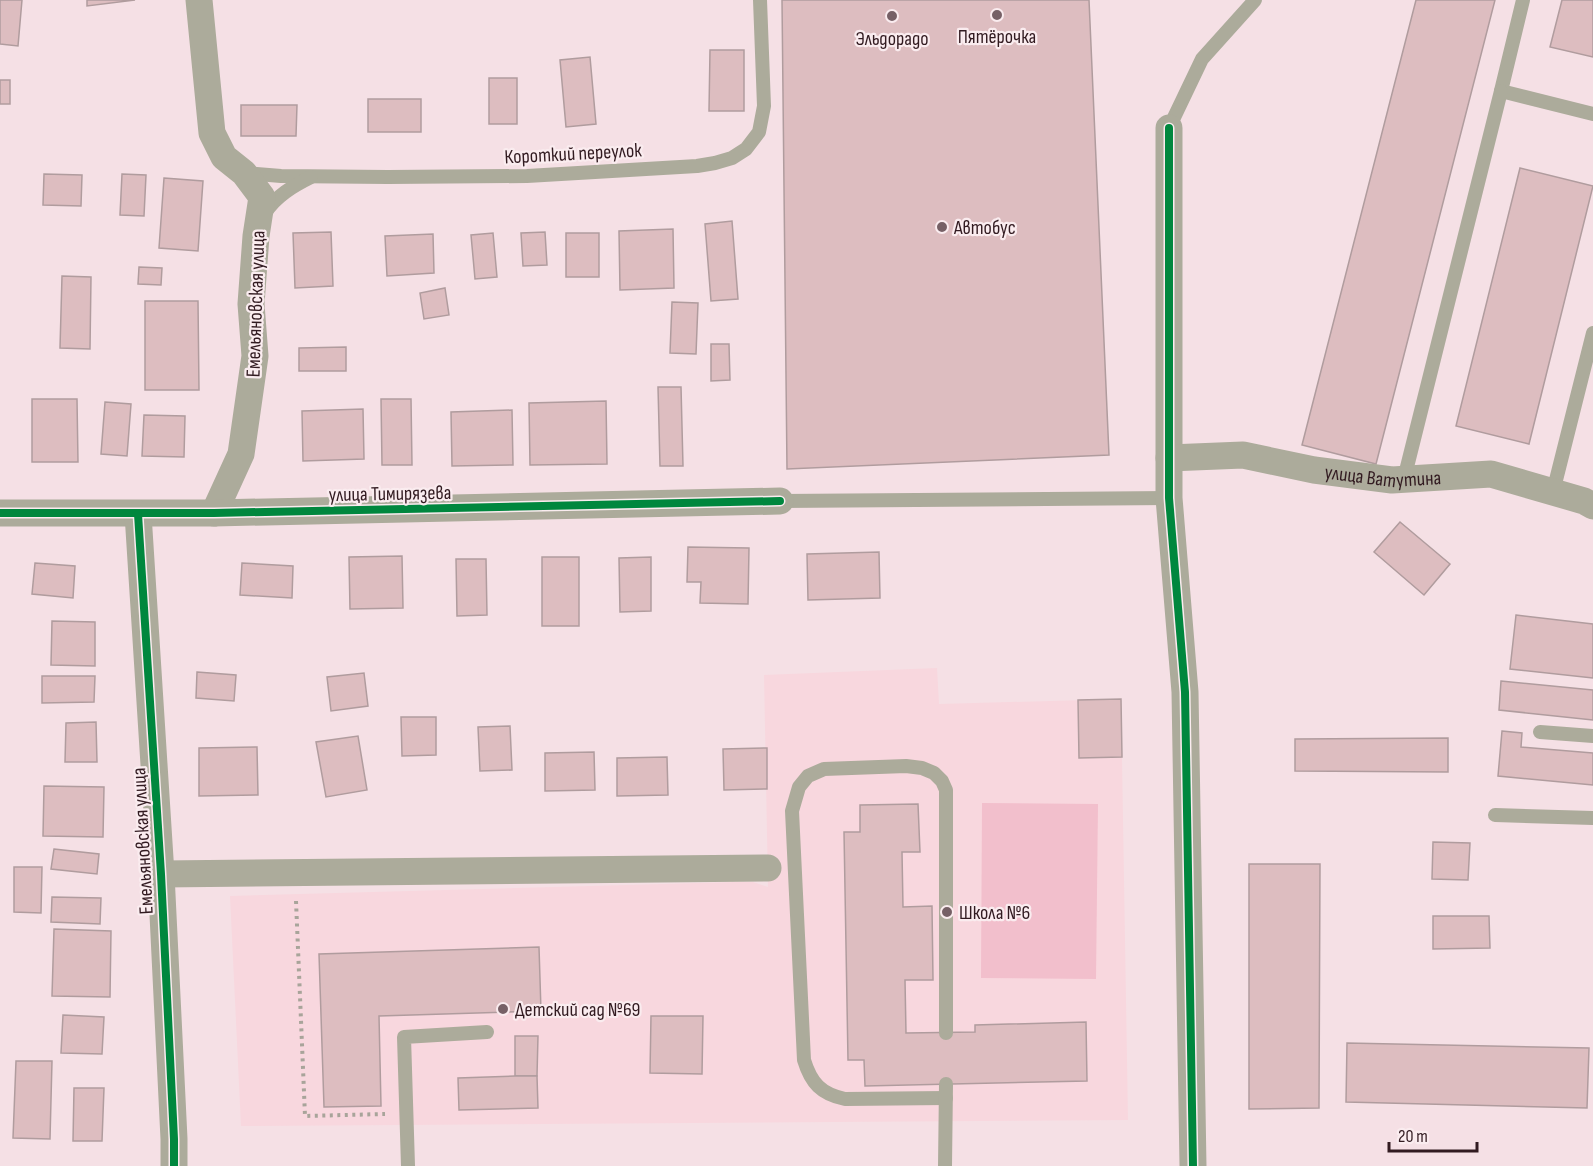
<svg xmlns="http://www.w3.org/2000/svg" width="1593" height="1166" font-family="'Sofia Sans Condensed',sans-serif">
  <rect width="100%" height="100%" fill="#f5e0e5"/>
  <!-- built -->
  <polygon fill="#f8d7de" points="937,668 939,704 1121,699 1128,1120 241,1126 230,896 736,882 753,882 768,887 764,675"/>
  <!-- green -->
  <polygon fill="#f2bfcc" points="982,803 1098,804 1096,979 981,978"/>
  <!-- building -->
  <g fill="#ddbdc0" stroke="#b09c9e" stroke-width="1.5">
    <polygon points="0,0 22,0 18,46 0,44"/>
    <polygon points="87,0 135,0 87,6"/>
    <polygon points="782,0 1089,0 1109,455 787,469"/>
    <polygon points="1416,0 1495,0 1376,464 1302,445"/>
    <polygon points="1562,0 1593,0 1593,57 1550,47"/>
    <polygon points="710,50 744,50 744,111 709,111"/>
    <polygon points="590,57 596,124 566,127 560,60"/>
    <rect x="489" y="78" width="28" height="46"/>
    <rect x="0" y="80" width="10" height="24"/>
    <rect x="368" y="99" width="53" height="33"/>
    <polygon points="241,105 297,105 296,136 241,136"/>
    <polygon points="1520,168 1593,186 1529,444 1456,426"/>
    <polygon points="44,174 82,175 81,206 43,205"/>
    <polygon points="122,174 146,175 144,216 120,215"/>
    <polygon points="164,178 203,181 198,251 159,248"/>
    <polygon points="732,221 738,299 711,301 705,224"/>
    <polygon points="673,229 674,288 620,290 619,231"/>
    <polygon points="331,232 333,286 295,288 293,233"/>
    <polygon points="545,232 547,265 523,266 521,233"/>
    <polygon points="493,233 497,277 475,279 471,235"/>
    <rect x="566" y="233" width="33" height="44"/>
    <polygon points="433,234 434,273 387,276 385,236"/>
    <polygon points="139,267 162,268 161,285 138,284"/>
    <polygon points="62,276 91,277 90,349 60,348"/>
    <polygon points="445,288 449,315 424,319 420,293"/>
    <polygon points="145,301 198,301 199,390 145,390"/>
    <polygon points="672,302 698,303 696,354 670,353"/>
    <polygon points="711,344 729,344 730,380 711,381"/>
    <polygon points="346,347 346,371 299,371 299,348"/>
    <polygon points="658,387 681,387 683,466 660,466"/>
    <polygon points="32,399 77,399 78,462 32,462"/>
    <polygon points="381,399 411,399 412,465 382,465"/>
    <polygon points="606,401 607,464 530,465 529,403"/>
    <polygon points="105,402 131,404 127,456 101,454"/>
    <polygon points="363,409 364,459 303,461 302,411"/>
    <polygon points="512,410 513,465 452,466 451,412"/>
    <polygon points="144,415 185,416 184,457 142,456"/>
    <polygon points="1400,522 1450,564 1424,595 1374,552"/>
    <polygon points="688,547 749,548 748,604 700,603 701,582 687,582"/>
    <polygon points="879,552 880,598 808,600 807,554"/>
    <polygon points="402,556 403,608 350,609 349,557"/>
    <rect x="542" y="557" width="37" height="69"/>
    <polygon points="651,557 651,611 620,612 619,558"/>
    <polygon points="456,559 486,559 487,615 457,616"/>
    <polygon points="35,563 75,566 73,598 32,594"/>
    <polygon points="242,563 293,566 292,598 240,595"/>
    <polygon points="1516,615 1593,624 1593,678 1510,669"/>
    <polygon points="52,621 95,622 95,666 51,665"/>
    <polygon points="197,672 236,675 234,701 196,698"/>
    <polygon points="364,673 368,706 331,711 327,677"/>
    <polygon points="42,676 95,676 94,702 42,703"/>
    <polygon points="1501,681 1593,690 1593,720 1499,710"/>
    <polygon points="1121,699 1122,757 1079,758 1078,700"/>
    <polygon points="401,717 436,717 436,755 402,756"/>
    <polygon points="96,722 97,762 65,762 66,723"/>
    <polygon points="510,726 512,770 480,771 478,727"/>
    <polygon points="1502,731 1522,733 1521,747 1593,753 1593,785 1498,776"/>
    <polygon points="358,736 367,790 326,797 316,742"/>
    <polygon points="1448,738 1448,772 1295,771 1295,739"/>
    <polygon points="257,747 258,795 199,796 199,748"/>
    <polygon points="767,748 767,789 724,790 723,749"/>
    <polygon points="594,752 595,790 545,791 545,753"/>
    <polygon points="667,757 668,795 617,796 617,758"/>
    <polygon points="44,786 104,787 103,837 43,836"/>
    <polygon points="918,804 920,852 902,852 903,907 932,906 933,980 905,980 906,1033 975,1032 975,1025 1086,1022 1087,1081 865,1086 864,1060 848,1060 844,832 860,832 860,805"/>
    <polygon points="1433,842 1470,843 1468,880 1432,879"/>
    <polygon points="54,849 99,854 97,874 51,869"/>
    <polygon points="1249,864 1320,864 1319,1108 1249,1109"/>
    <polygon points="14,867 42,867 41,913 14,912"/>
    <polygon points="52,897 101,898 100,924 51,922"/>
    <polygon points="1433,916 1489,916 1490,948 1433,949"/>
    <polygon points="54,929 111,931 110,997 52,996"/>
    <polygon points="539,947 541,1011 379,1016 381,1106 324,1107 319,954"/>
    <polygon points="63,1015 104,1017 102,1054 61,1053"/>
    <polygon points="651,1016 703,1016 702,1074 650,1073"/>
    <polygon points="515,1036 538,1036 537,1076 515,1076"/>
    <polygon points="1347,1043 1589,1048 1587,1108 1346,1102"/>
    <polygon points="16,1061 52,1061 50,1139 13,1138"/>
    <polygon points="515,1076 537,1076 538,1108 459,1110 458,1078"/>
    <polygon points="74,1088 104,1088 102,1141 73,1141"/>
  </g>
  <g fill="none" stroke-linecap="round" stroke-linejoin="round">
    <!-- path -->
    <polyline stroke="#a8a49a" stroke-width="4" stroke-dasharray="3 4.5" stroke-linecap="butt" points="296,901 305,1116 385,1114"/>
    <!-- service -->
    <g stroke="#acab9b" stroke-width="14">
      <polyline points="1523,0 1501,91 1593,114"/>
      <polyline points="1169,128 1202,59 1255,0"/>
      <polyline points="244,173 281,176 388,177 527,176 697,166 715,163 732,158 746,149 759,132 764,106 760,0"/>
      <path d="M 265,213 C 276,196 293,186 311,177"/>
      <polyline points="1404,479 1501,91"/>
      <polyline points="1553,492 1593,333"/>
      <polyline points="780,501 1169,498"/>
      <polyline points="1540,732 1593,736"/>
      <polyline points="1495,815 1593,818"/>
      <path d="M 946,1033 L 946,790 L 942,781 L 934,773 L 922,768 L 906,766 L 824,769 L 808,776 L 799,787 L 792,811 L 804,1060 C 811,1083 821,1094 845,1099 L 946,1098"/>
      <polyline points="408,1166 404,1037 487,1032"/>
      <polyline points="945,1166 946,1084"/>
    </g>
    <!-- minor -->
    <g stroke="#acab9b" stroke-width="27">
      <polyline points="199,0 212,133 224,157 244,173 262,197 256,236 251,304 255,356 241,454 214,513"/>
      <polyline points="1169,128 1169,498 1185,692 1193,1166"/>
      <path id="s1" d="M 1169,458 L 1243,455 L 1314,470 L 1392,480 L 1491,474 L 1584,501 L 1593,506"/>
      <polyline points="0,513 214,513 780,501"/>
      <polyline points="138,514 161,874 174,1139 174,1166"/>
      <polyline points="161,874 768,868"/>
    </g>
    <!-- cycleway casing -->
    <g stroke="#faecef" stroke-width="11">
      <g id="cycleway">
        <polyline points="1169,128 1169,498 1185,692 1193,1166"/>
        <polyline points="0,513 214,513 780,501"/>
        <polyline points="138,514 161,874 174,1139 174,1166"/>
      </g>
    </g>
    <!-- cycleway -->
    <use href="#cycleway" stroke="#00873e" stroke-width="8"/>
  </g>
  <!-- markers -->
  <g fill="#766066" stroke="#faecef" stroke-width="2">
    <circle cx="997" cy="15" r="6"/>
    <circle cx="892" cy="16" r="6"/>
    <circle cx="942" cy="227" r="6"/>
    <circle cx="947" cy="912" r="6"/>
    <circle cx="503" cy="1009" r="6"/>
  </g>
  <g text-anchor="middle" stroke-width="4.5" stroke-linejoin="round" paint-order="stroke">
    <!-- poi labels -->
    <g font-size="20" fill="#321b21" stroke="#faecef" text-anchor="start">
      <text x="997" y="43" text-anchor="middle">Пятёрочка</text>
      <text x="892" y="45" text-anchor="middle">Эльдорадо</text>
      <text x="954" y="234">Автобус</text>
      <text x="959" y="919">Школа №6</text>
      <text x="515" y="1016">Детский сад №69</text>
    </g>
    <!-- street labels -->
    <g font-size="20" fill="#321b21" stroke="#faecef">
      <text transform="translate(573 153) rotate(-3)" y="7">Короткий переулок</text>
      <text transform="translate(255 304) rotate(-88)" y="7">Емельяновская улица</text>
      <text dy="7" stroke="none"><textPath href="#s1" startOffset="216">улица Ватутина</textPath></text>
      <text transform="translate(390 493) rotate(-1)" y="7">улица Тимирязева</text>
      <text transform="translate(142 841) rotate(-93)" y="7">Емельяновская улица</text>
    </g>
  </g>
  <!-- scale -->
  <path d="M1389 1142v9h88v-9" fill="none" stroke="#321b21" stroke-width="3"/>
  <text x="1398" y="1142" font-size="18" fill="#321b21" stroke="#faecef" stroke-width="4.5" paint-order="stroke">20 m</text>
</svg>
